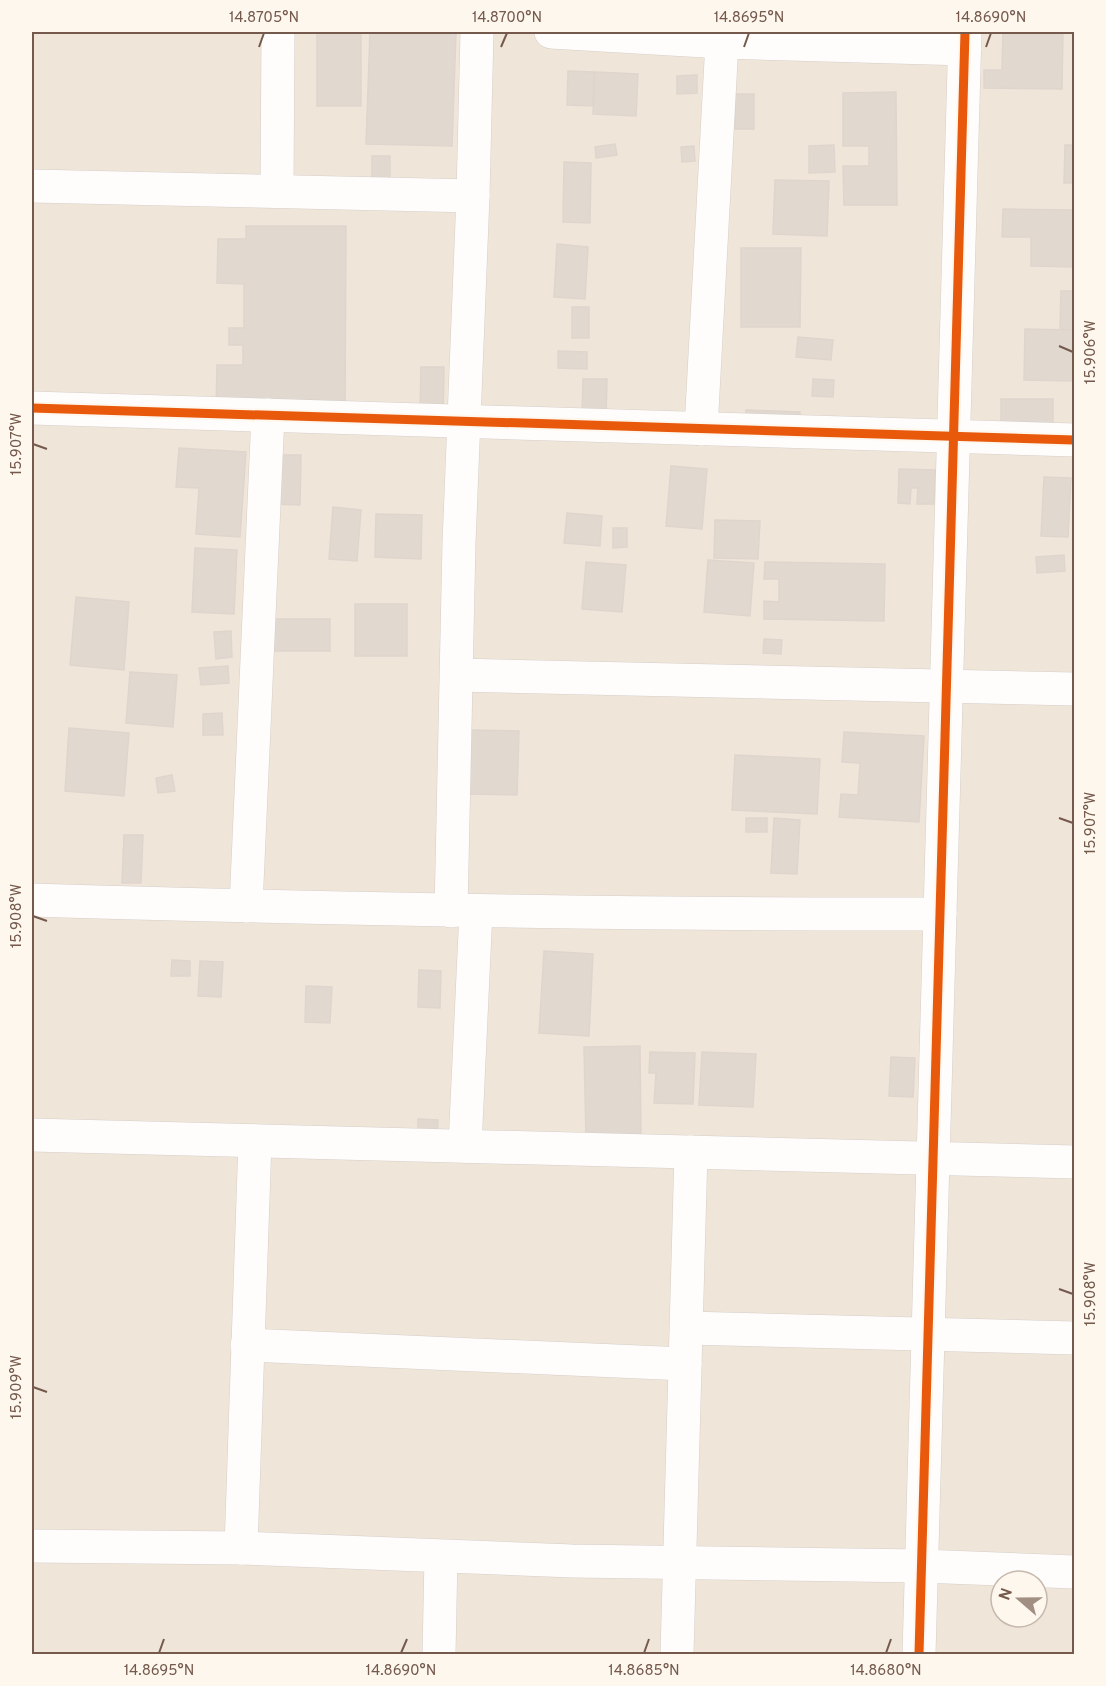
<svg xmlns="http://www.w3.org/2000/svg" width="1106" height="1686" font-family="Overpass,sans-serif">
  <rect width="100%" height="100%" fill="#f7f2eb"/>
  <!-- residential -->
  <path fill="#f0e5d9" fill-rule="evenodd" d="M 32,32 L 1074,32 L 1074,1654 L 32,1654 ZM 1001,1581 L 1037,1581 L 1037,1617 L 1001,1617 Z"/>
  <!-- building -->
  <g fill="#e1d8d0" stroke="#e0d5cd" stroke-width="1.5">
    <polygon points="370,32 456,32 452,146 366,144"/>
    <polygon points="1003,32 1063,32 1062,89 984,88 984,70 1002,70"/>
    <rect x="317" y="35" width="44" height="71"/>
    <polygon points="568,71 594,72 593,106 567,105"/>
    <polygon points="595,72 638,74 636,116 593,114"/>
    <polygon points="697,75 697,93 677,94 677,76"/>
    <polygon points="896,92 897,205 844,205 843,166 869,166 869,146 843,146 843,93"/>
    <rect x="735" y="94" width="19" height="35"/>
    <polygon points="615,144 617,155 596,158 595,147"/>
    <polygon points="834,145 835,172 809,173 809,146"/>
    <polygon points="1065,145 1074,145 1074,183 1064,183"/>
    <polygon points="694,146 695,161 682,162 681,147"/>
    <rect x="372" y="156" width="18" height="30"/>
    <polygon points="564,162 591,163 590,223 563,222"/>
    <polygon points="775,180 829,181 827,236 773,234"/>
    <polygon points="1003,209 1074,210 1074,267 1031,266 1031,237 1002,237"/>
    <polygon points="246,226 346,226 345,413 216,412 217,365 243,365 243,345 229,345 229,328 244,328 244,284 217,283 218,239 246,239"/>
    <polygon points="557,244 588,247 585,299 554,297"/>
    <polygon points="741,248 801,248 800,327 741,327"/>
    <polygon points="1061,291 1074,291 1074,330 1060,329"/>
    <rect x="572" y="307" width="17" height="31"/>
    <polygon points="1025,329 1074,330 1074,381 1024,380"/>
    <polygon points="798,337 833,340 831,360 796,357"/>
    <polygon points="558,351 587,352 587,369 558,368"/>
    <polygon points="421,367 444,367 443,415 420,415"/>
    <polygon points="583,379 607,379 606,417 582,416"/>
    <polygon points="813,379 834,380 833,397 812,396"/>
    <polygon points="1001,399 1053,399 1053,431 1001,430"/>
    <polygon points="746,410 800,412 799,428 745,425"/>
    <polygon points="179,448 246,452 240,537 196,534 199,488 176,487"/>
    <polygon points="276,455 301,455 300,505 274,504"/>
    <polygon points="671,466 707,469 702,529 666,526"/>
    <polygon points="899,469 935,470 934,504 917,504 918,488 911,488 910,504 898,503"/>
    <polygon points="1044,477 1071,478 1068,537 1041,536"/>
    <polygon points="333,507 361,510 357,561 329,559"/>
    <polygon points="567,513 602,516 600,546 564,543"/>
    <polygon points="376,514 422,515 421,559 375,557"/>
    <polygon points="715,520 760,521 758,559 714,558"/>
    <polygon points="613,528 627,528 627,547 613,548"/>
    <polygon points="195,548 237,550 234,614 192,612"/>
    <polygon points="1064,555 1065,571 1037,573 1036,557"/>
    <polygon points="708,560 754,563 750,616 704,612"/>
    <polygon points="586,562 626,565 622,612 582,609"/>
    <polygon points="765,562 885,564 884,621 764,619 764,601 779,602 779,579 764,579"/>
    <polygon points="76,597 129,602 124,670 70,665"/>
    <rect x="355" y="604" width="52" height="52"/>
    <rect x="269" y="619" width="61" height="32"/>
    <polygon points="231,631 232,657 216,659 214,632"/>
    <polygon points="764,639 782,640 781,654 763,653"/>
    <polygon points="228,666 229,683 201,685 199,668"/>
    <polygon points="130,672 177,675 173,727 126,723"/>
    <polygon points="222,713 223,735 203,735 203,714"/>
    <polygon points="69,728 129,733 124,796 65,791"/>
    <polygon points="467,730 519,731 517,795 465,794"/>
    <polygon points="844,732 924,736 919,822 839,817 841,794 858,795 860,763 842,762"/>
    <polygon points="735,755 820,759 817,814 732,810"/>
    <polygon points="172,775 175,791 158,793 156,778"/>
    <rect x="746" y="818" width="21" height="14"/>
    <polygon points="774,818 800,820 797,874 771,873"/>
    <polygon points="124,835 143,835 141,883 122,883"/>
    <polygon points="544,951 593,954 589,1036 539,1033"/>
    <polygon points="172,960 190,961 190,976 171,976"/>
    <polygon points="200,961 223,962 221,997 198,996"/>
    <polygon points="419,970 441,971 440,1008 418,1007"/>
    <polygon points="306,986 332,987 330,1023 305,1022"/>
    <polygon points="640,1046 641,1137 586,1138 584,1047"/>
    <polygon points="650,1052 695,1053 693,1104 654,1103 656,1073 649,1073"/>
    <polygon points="702,1052 756,1054 753,1107 699,1105"/>
    <polygon points="891,1057 915,1058 913,1097 889,1096"/>
    <polygon points="418,1119 438,1120 437,1138 418,1138"/>
  </g>
  <g fill="none" stroke-linecap="round" stroke-linejoin="round">
    <!-- minor casing -->
    <g stroke="#d6cec8" stroke-width="34">
      <g id="minor">
        <polyline points="551,32 722,42 965,49"/>
        <polyline points="32,186 473,196"/>
        <polyline points="277,191 278,32"/>
        <polyline points="32,408 1074,440"/>
        <polyline points="701,429 722,42"/>
        <polyline points="457,675 1074,689"/>
        <path d="M 32,900 C 334,909 637,915 940,914"/>
        <polyline points="246,906 268,415"/>
        <polyline points="451,911 459,543 473,196 477,32"/>
        <polyline points="32,1135 1074,1162"/>
        <polyline points="465,1146 476,911"/>
        <polyline points="687,1328 1074,1338"/>
        <polyline points="247,1345 685,1364"/>
        <polyline points="32,1546 241,1548 572,1561 921,1566 1074,1572"/>
        <polyline points="241,1548 255,1141"/>
        <polyline points="439,1654 441,1557"/>
        <polyline points="677,1654 691,1152"/>
        <polyline points="919,1654 965,32"/>
      </g>
    </g>
    <!-- minor -->
    <use href="#minor" stroke="#fefdfc" stroke-width="33"/>
    <!-- cycleway casing -->
    <g stroke="#fef7ed" stroke-width="13">
      <g id="cycleway">
        <polyline points="32,408 1074,440"/>
        <polyline points="919,1654 965,32"/>
      </g>
    </g>
    <!-- cycleway -->
    <use href="#cycleway" stroke="#e8590c" stroke-width="9"/>
  </g>
  <!-- ticks -->
  <path fill="none" stroke="#74594c" stroke-width="2" d="M 259,47 L 264,33M 501,47 L 507,33M 744,47 L 749,33M 986,47 L 991,33M 1059,346 L 1073,352M 33,444 L 47,449M 1059,818 L 1073,823M 33,916 L 47,921M 1059,1289 L 1073,1294M 33,1387 L 47,1392M 159,1653 L 164,1639M 401,1653 L 407,1639M 644,1653 L 649,1639M 886,1653 L 891,1639"/>
  <!-- border -->
  <rect width="1106" height="1686" fill="none" stroke="#fef7ed" stroke-width="66"/>
  <!-- north arrow -->
  <g transform="translate(1019 1599) rotate(290)"><circle r="28" fill="#fef7ed" stroke="#c7b8ad" stroke-width="1.5"/>
  <path d="M0-4.5L10 22L0 15L-10 22Z" fill="#a28f84"/>
  <text y="-9" font-size="16" font-weight="bold" text-anchor="middle" fill="#74594c">N</text>
  </g>
  <rect x="33" y="33" width="1040" height="1620" fill="none" stroke="#74594c" stroke-width="2"/>
  <g font-size="15" text-anchor="middle" fill="#74594c">
    <text x="264" y="22">14.8705°N</text>
    <text x="507" y="22">14.8700°N</text>
    <text x="749" y="22">14.8695°N</text>
    <text x="991" y="22">14.8690°N</text>
    <text transform="translate(1090 352) rotate(-90)" y="5">15.906°W</text>
    <text transform="translate(16 444) rotate(-90)" y="5">15.907°W</text>
    <text transform="translate(1090 823) rotate(-90)" y="5">15.907°W</text>
    <text transform="translate(16 916) rotate(-90)" y="5">15.908°W</text>
    <text transform="translate(1090 1294) rotate(-90)" y="5">15.908°W</text>
    <text transform="translate(16 1387) rotate(-90)" y="5">15.909°W</text>
    <text x="159" y="1675">14.8695°N</text>
    <text x="401" y="1675">14.8690°N</text>
    <text x="644" y="1675">14.8685°N</text>
    <text x="886" y="1675">14.8680°N</text>
  </g>
</svg>
